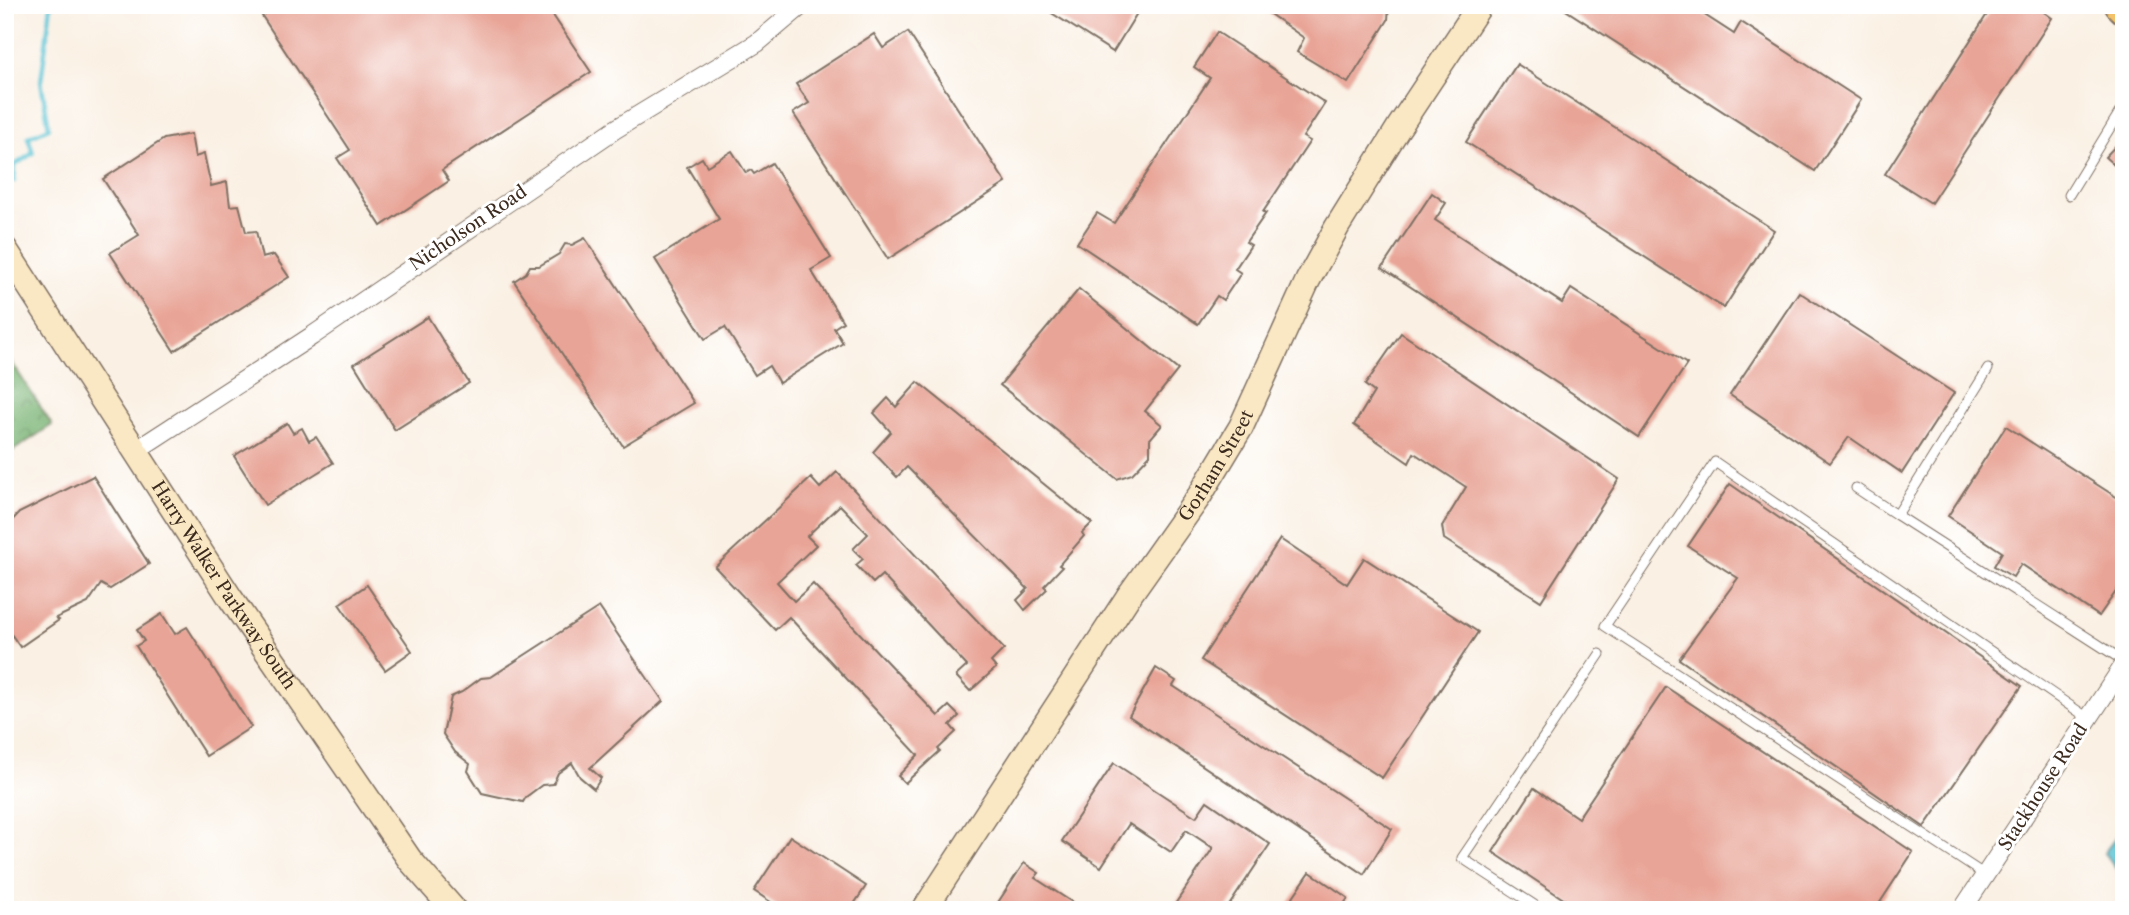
<svg xmlns="http://www.w3.org/2000/svg" width="2129" height="915" font-family="'Libre Caslon Text',serif">
  <defs>
    <pattern id="forest-crowns" width="20" height="18" patternUnits="userSpaceOnUse" patternTransform="scale(1.75)"><rect width="20" height="18" fill="#78b272"/><path d="M2 6a3 3 0 1 1 6 0M12 15a3 3 0 1 1 6 0" fill="none" stroke="#64915d"/></pattern>
  </defs>
  <rect width="100%" height="100%" fill="#fff"/>
  <filter id="ink" filterUnits="userSpaceOnUse"><feTurbulence type="fractalNoise" baseFrequency=".0143" numOctaves="2"/><feDisplacementMap in="SourceGraphic" scale="14" xChannelSelector="R" yChannelSelector="G"/><feConvolveMatrix kernelMatrix="1 2 1 2 8 2 1 2 1" color-interpolation-filters="sRGB"/></filter>
  <filter id="wash" filterUnits="userSpaceOnUse"><feTurbulence type="fractalNoise" baseFrequency=".00686" numOctaves="4" result="noise"/><feDisplacementMap in="SourceGraphic" scale="28" xChannelSelector="R" yChannelSelector="G"/><feGaussianBlur stdDeviation="1.57" result="paint"/><feColorMatrix in="noise" values="0 0 0 0 0 0 0 0 0 0 0 0 0 0 0 0 0 1.4 0 .05"/><feComposite in="paint" operator="in"/></filter>
  <g filter="url(#wash)">
    <rect width="100%" height="100%" fill="#faf0e3"/>
    <!-- forest -->
    <polygon fill="url(#forest-crowns)" stroke="#5a6e48" stroke-width="2" points="5,352 52,425 5,456"/>
    <!-- water -->
    <polygon fill="#5ac4d4" stroke="#4a7779" stroke-width="2" points="2124,827 2124,879 2104,853"/>
    <g fill="none" stroke-linecap="round" stroke-linejoin="round">
      <!-- stream -->
      <polyline stroke="#5ac4d4" stroke-width="4.5" points="14,181 15,165 33,153 28,137 49,128 41,81 51,5"/>
    </g>
    <g id="blocks">
      <!-- building -->
      <g fill="#e8a496">
        <polygon points="278,5 546,5 591,72 442,170 449,181 381,226 337,158 350,150 262,16"/>
        <polygon points="1039,5 1142,5 1113,52"/>
        <polygon points="1257,5 1389,5 1388,20 1348,83 1297,52 1304,38"/>
        <polygon points="1558,5 1689,5 1734,34 1741,22 1861,100 1815,171"/>
        <polygon points="1993,5 2034,5 2052,18 1931,203 1885,174"/>
        <polygon points="908,32 1006,183 888,259 793,113 809,103 796,84 874,34 883,48"/>
        <polygon points="1217,32 1325,103 1303,137 1310,141 1263,212 1266,213 1246,242 1251,245 1235,269 1241,273 1223,300 1217,296 1198,324 1077,243 1097,213 1114,223 1210,78 1194,67"/>
        <polygon points="1517,64 1774,230 1724,308 1466,142"/>
        <polygon points="191,134 195,157 204,154 211,186 227,182 230,206 239,205 246,232 256,231 262,258 274,255 289,277 174,351 110,253 139,235 103,179 164,139"/>
        <polygon points="2124,137 2124,174 2105,157"/>
        <polygon points="732,151 746,173 751,170 754,174 772,163 831,258 811,270 843,322 834,328 843,343 779,383 769,366 755,375 725,327 705,339 655,259 719,219 687,167 702,158 707,166"/>
        <polygon points="1432,193 1446,203 1435,220 1562,303 1571,289 1687,364 1639,437 1382,268"/>
        <polygon points="585,238 694,403 623,446 514,281 526,273 530,266 539,266 559,254 565,244 572,245"/>
        <polygon points="1079,289 1178,370 1145,411 1162,425 1150,439 1150,455 1132,474 1117,479 1000,385"/>
        <polygon points="1799,292 1954,393 1902,473 1849,437 1830,463 1730,395"/>
        <polygon points="428,317 469,383 395,430 354,364"/>
        <polygon points="1401,333 1619,479 1541,601 1444,539 1442,526 1466,487 1414,453 1409,463 1354,425 1374,392 1365,385"/>
        <polygon points="918,382 1092,523 1082,533 1084,536 1059,565 1062,567 1044,586 1047,589 1025,610 1017,600 1028,589 907,467 897,477 873,452 891,432 874,413 888,398 896,407"/>
        <polygon points="287,423 293,433 302,428 309,441 316,437 333,463 265,505 234,456"/>
        <polygon points="2006,426 2124,502 2124,580 2099,616 2021,564 2013,577 1994,566 2002,552 1948,516"/>
        <polygon points="837,472 1004,649 991,662 996,668 970,691 956,676 967,666 882,575 873,583 856,565 863,559 853,549 868,534 840,505 807,536 816,545 777,582 794,601 813,584 938,716 949,706 959,716 950,725 956,732 938,749 940,751 905,783 898,776 918,755 789,617 775,630 715,567 811,478 820,488"/>
        <polygon points="93,476 149,564 110,589 101,584 88,603 56,618 59,620 20,647 5,625 5,528 19,513"/>
        <polygon points="1730,484 2022,686 1924,827 1679,659 1738,578 1688,546"/>
        <polygon points="1280,539 1347,584 1364,558 1478,632 1382,778 1201,660"/>
        <polygon points="367,585 412,651 385,670 339,604"/>
        <polygon points="599,607 663,701 590,768 601,778 594,789 580,777 572,763 558,773 553,784 542,785 526,797 523,802 482,793 468,771 470,764 455,752 443,734 451,697 462,692 481,678 491,677"/>
        <polygon points="162,614 175,634 187,627 251,727 206,756 136,646 144,641 137,630"/>
        <polygon points="1156,668 1176,681 1173,686 1392,829 1364,874 1129,716"/>
        <polygon points="1666,687 1913,852 1875,910 1580,910 1493,852 1534,788 1578,818"/>
        <polygon points="1114,763 1196,817 1207,801 1270,844 1226,910 1171,910 1213,848 1186,830 1171,852 1129,824 1101,867 1062,841"/>
        <polygon points="790,836 866,886 850,910 783,910 754,891"/>
        <polygon points="1024,863 1039,873 1035,878 1084,910 993,910"/>
        <polygon points="1310,872 1348,898 1340,910 1284,910"/>
      </g>
    </g>
  </g>
  <g filter="url(#ink)">
    <use href="#blocks" fill-opacity="0" stroke="#7e6f63" stroke-width="2"/>
    <g fill="none" stroke-linecap="round" stroke-linejoin="round">
      <!-- lane casing -->
      <g stroke="#7e6f63" stroke-width="11">
        <g id="lane">
          <polyline points="2069,195 2124,105"/>
          <polyline points="1988,369 1897,515 2124,661"/>
          <polyline points="1856,488 1897,515"/>
          <polyline points="1985,875 1605,626 1715,462 2088,718"/>
          <polyline points="1542,910 1462,858 1600,654"/>
        </g>
      </g>
      <!-- street casing -->
      <g stroke="#7e6f63" stroke-width="20">
        <g id="street">
          <polyline points="135,451 312,336 614,130 757,43 802,5"/>
          <polyline points="1962,910 2124,665"/>
        </g>
      </g>
      <!-- secondary casing -->
      <g stroke="#7e6f63" stroke-width="27">
        <g id="secondary">
          <path id="s1" d="M 5,249 L 231,599 L 410,860 L 454,910"/>
          <path id="s2" d="M 924,910 L 1128,597 L 1200,495 L 1241,427 L 1308,280 L 1337,227 L 1399,127 L 1480,5"/>
        </g>
      </g>
      <!-- primary casing -->
      <g stroke="#7e6f63" stroke-width="31">
        <polyline id="primary" points="2119,5 2124,10"/>
      </g>
      <!-- lane -->
      <use href="#lane" stroke="#fff" stroke-width="9"/>
      <!-- street -->
      <use href="#street" stroke="#fff" stroke-width="18"/>
      <!-- secondary -->
      <use href="#secondary" stroke="#fae7c3" stroke-width="24"/>
      <!-- primary -->
      <use href="#primary" stroke="#f3c26a" stroke-width="28"/>
    </g>
  </g>
  <g text-anchor="middle" stroke-width="6" stroke-linejoin="round" paint-order="stroke">
    <!-- street labels -->
    <g font-size="18" fill="#3b2a1e" stroke="#fff">
      <text transform="translate(468 228) rotate(-34)" y="6">Nicholson Road</text>
      <text dy="6" stroke="none"><textPath href="#s2" startOffset="532">Gorham Street</textPath></text>
      <text dy="6" stroke="none"><textPath href="#s1" startOffset="401">Harry Walker Parkway South</textPath></text>
      <text transform="translate(2043 787) rotate(-57)" y="6">Stackhouse Road</text>
    </g>
  </g>
  <!-- margin -->
  <rect width="2129" height="915" fill="none" stroke="#fff" stroke-width="28"/>
</svg>
